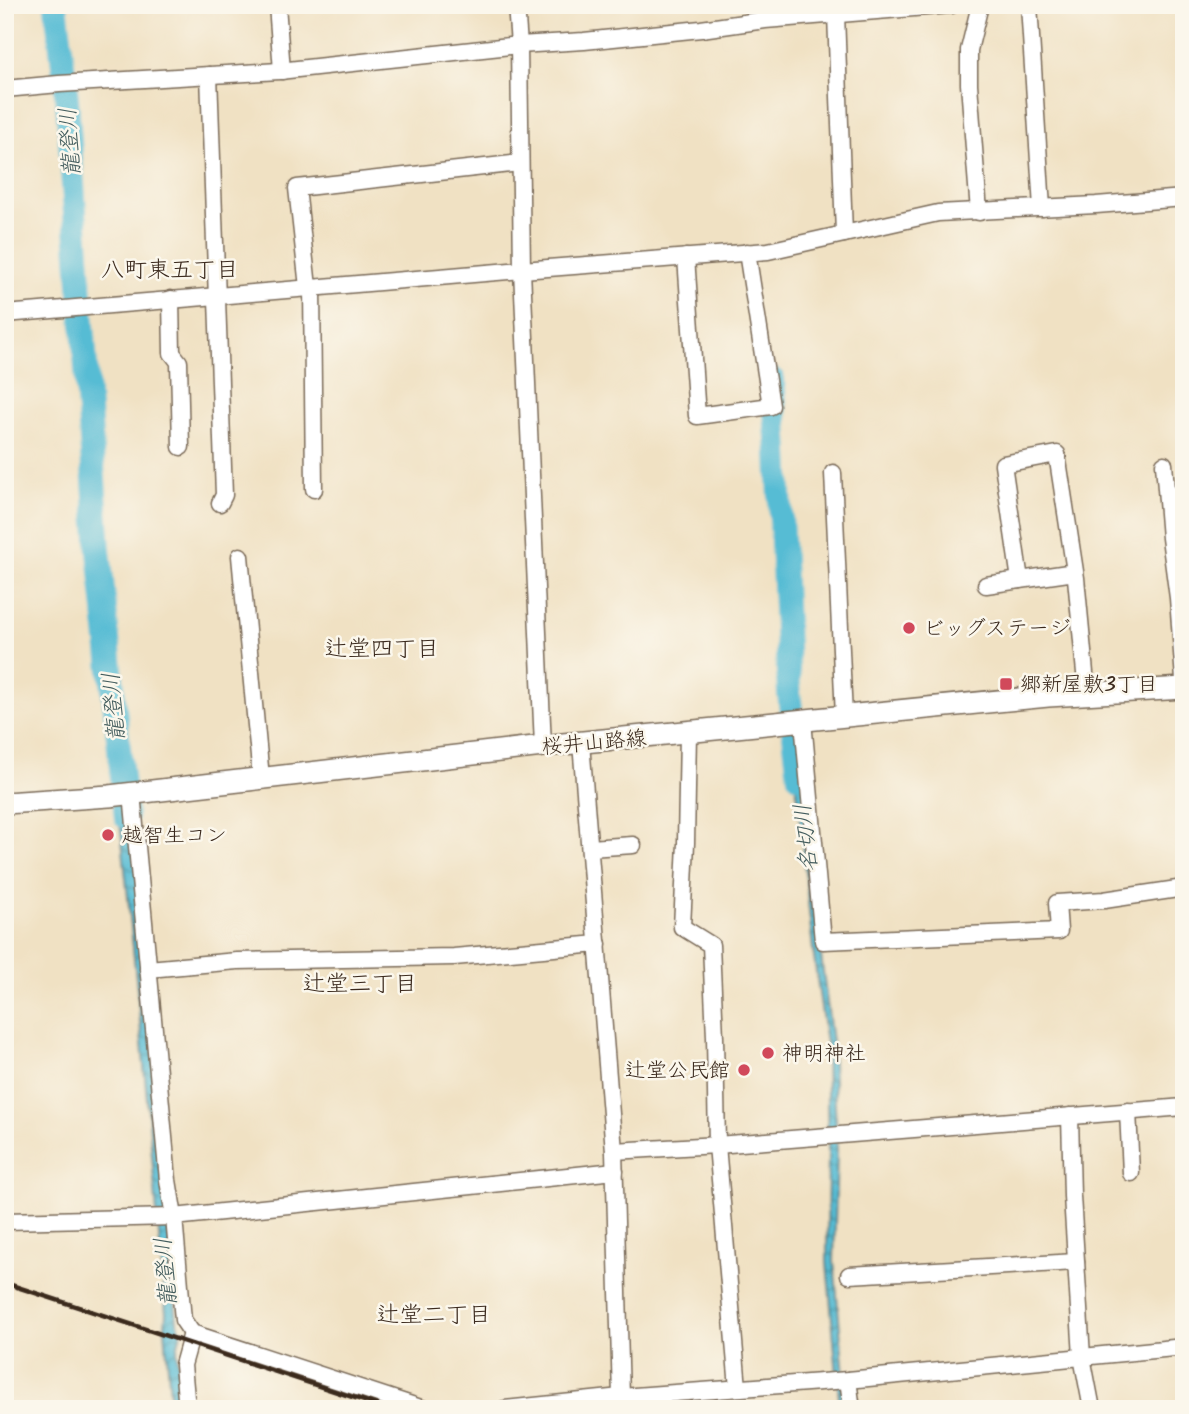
<svg xmlns="http://www.w3.org/2000/svg" width="1189" height="1414" font-family="Kalam,'Klee One',sans-serif">
  <defs>
    <pattern id="water-waves" width="16" height="10" patternUnits="userSpaceOnUse" patternTransform="scale(1.75)"><rect width="16" height="10" fill="#56bcd4"/><path d="M0 5q4-4 8 0t8 0" fill="none" stroke="#4899ab"/></pattern>
  </defs>
  <rect width="100%" height="100%" fill="#fbf7ec"/>
  <filter id="ink" filterUnits="userSpaceOnUse"><feTurbulence type="fractalNoise" baseFrequency=".0143" numOctaves="2"/><feDisplacementMap in="SourceGraphic" scale="14" xChannelSelector="R" yChannelSelector="G"/><feConvolveMatrix kernelMatrix="1 2 1 2 8 2 1 2 1" color-interpolation-filters="sRGB"/></filter>
  <filter id="wash" filterUnits="userSpaceOnUse"><feTurbulence type="fractalNoise" baseFrequency=".00686" numOctaves="4" result="noise"/><feDisplacementMap in="SourceGraphic" scale="28" xChannelSelector="R" yChannelSelector="G"/><feGaussianBlur stdDeviation="1.57" result="paint"/><feColorMatrix in="noise" values="0 0 0 0 0 0 0 0 0 0 0 0 0 0 0 0 0 1.4 0 .05"/><feComposite in="paint" operator="in"/></filter>
  <g filter="url(#wash)">
    <rect width="100%" height="100%" fill="#f0e1c3"/>
    <!-- water -->
    <g fill="url(#water-waves)" stroke="#487379" stroke-width="2">
      <polygon points="800,742 820,948 832,1042 837,1149 834,1261 847,1409 840,1409 827,1262 828,1149 826,1043 813,950 792,744"/>
      <path d="M 130,803 L 177,1321 L 181,1332 L 177,1349 L 182,1409 L 171,1409 L 165,1328 L 166,1313 C 150,1144 138,974 118,806 Z"/>
    </g>
    <g fill="none" stroke-linecap="round" stroke-linejoin="round">
      <!-- river -->
      <g stroke="#56bcd4" stroke-width="24">
        <polyline points="56,5 67,100 99,551 126,817"/>
        <polyline points="773,380 778,452 789,693 799,776"/>
      </g>
    </g>
  </g>
  <g filter="url(#ink)">
    <g fill="none" stroke-linecap="round" stroke-linejoin="round">
      <!-- minor casing -->
      <g stroke="#7a6a58" stroke-width="19">
        <g id="minor">
          <polyline points="277,5 282,71"/>
          <polyline points="516,5 519,45 522,270 543,746"/>
          <polyline points="1029,5 1042,208"/>
          <polyline points="836,14 844,234"/>
          <polyline points="209,75 224,495 220,503"/>
          <polyline points="5,89 59,84 279,71 519,45 584,41 701,29 765,20 951,5"/>
          <polyline points="979,212 969,84 969,50 980,5"/>
          <polyline points="686,257 697,416 771,406 747,252"/>
          <polyline points="308,287 297,188 520,163"/>
          <polyline points="312,287 314,489"/>
          <polyline points="171,299 172,353 179,362 181,447"/>
          <polyline points="5,314 522,270 768,251 938,213 1096,205 1184,198"/>
          <polyline points="1164,464 1170,538 1178,598 1184,680"/>
          <polyline points="833,473 844,717"/>
          <polyline points="240,556 261,778"/>
          <polyline points="1075,572 1020,580 1003,464 1057,454 1076,578 1087,694"/>
          <polyline points="986,585 1020,580"/>
          <polyline points="803,721 823,941 1059,931 1057,903 1104,900 1184,888"/>
          <polyline points="688,733 686,843 682,927 711,945 715,1037 717,1145 738,1388"/>
          <polyline points="581,743 614,1151 621,1397"/>
          <polyline points="132,793 168,1180 174,1217 183,1320 192,1333 424,1409"/>
          <polyline points="590,848 633,845"/>
          <polyline points="148,969 237,961 454,957 598,944"/>
          <polyline points="1128,1111 1131,1173"/>
          <polyline points="1070,1116 1072,1196 1082,1357 1092,1409"/>
          <polyline points="614,1151 717,1145 1184,1107"/>
          <polyline points="5,1221 174,1217 615,1171"/>
          <polyline points="849,1275 1076,1262"/>
          <polyline points="848,1380 852,1409"/>
          <polyline points="187,1409 183,1365 192,1333"/>
          <polyline points="505,1409 621,1397 848,1380 1184,1347"/>
        </g>
      </g>
      <!-- major casing -->
      <g stroke="#7a6a58" stroke-width="24">
        <polyline id="major" points="5,803 109,796 543,746 1048,696 1184,688"/>
      </g>
      <!-- minor -->
      <use href="#minor" stroke="#fff" stroke-width="16"/>
      <!-- major -->
      <use href="#major" stroke="#fff" stroke-width="21"/>
      <!-- rail -->
      <polyline stroke="#3b2a1e" stroke-width="4.5" points="5,1283 389,1409"/>
    </g>
  </g>
  <!-- markers -->
  <g fill="#d1495b" stroke="#fbf7ec" stroke-width="2.5">
    <circle cx="909" cy="628" r="7"/>
    <rect x="999" y="677" width="14" height="14" rx="3.5"/>
    <circle cx="108" cy="835" r="7"/>
    <circle cx="768" cy="1053" r="7"/>
    <circle cx="744" cy="1070" r="7"/>
  </g>
  <g text-anchor="middle" stroke-width="5" stroke-linejoin="round" paint-order="stroke">
    <!-- poi labels -->
    <g font-size="21" fill="#3b2a1e" stroke="#fbf7ec" text-anchor="start">
      <text x="923" y="635">ビッグステージ</text>
      <text x="1020" y="691">郷新屋敷3丁目</text>
      <text x="122" y="842">越智生コン</text>
      <text x="782" y="1060">神明神社</text>
      <text x="730" y="1077" text-anchor="end">辻堂公民館</text>
    </g>
    <!-- street labels -->
    <g font-size="21" fill="#3b2a1e" stroke="#fbf7ec">
      <text transform="translate(594 742) rotate(-5)" y="7">桜井山路線</text>
    </g>
    <!-- water labels -->
    <g font-size="23" font-style="italic" fill="#445d5e" stroke="#fbf7ec">
      <text transform="translate(69 142) rotate(-94)" y="8">龍登川</text>
      <text transform="translate(113 707) rotate(-95)" y="8">龍登川</text>
      <text transform="translate(805 838) rotate(-96)" y="8">名切川</text>
      <text transform="translate(165 1272) rotate(-95)" y="8">龍登川</text>
    </g>
    <!-- neighbourhood labels -->
    <g font-size="23" fill="#3b2a1e" stroke="#fbf7ec">
      <text x="170" y="277">八町東五丁目</text>
      <text x="382" y="656">辻堂四丁目</text>
      <text x="360" y="991">辻堂三丁目</text>
      <text x="434" y="1322">辻堂二丁目</text>
    </g>
  </g>
  <!-- margin -->
  <rect width="1189" height="1414" fill="none" stroke="#fbf7ec" stroke-width="28"/>
</svg>
